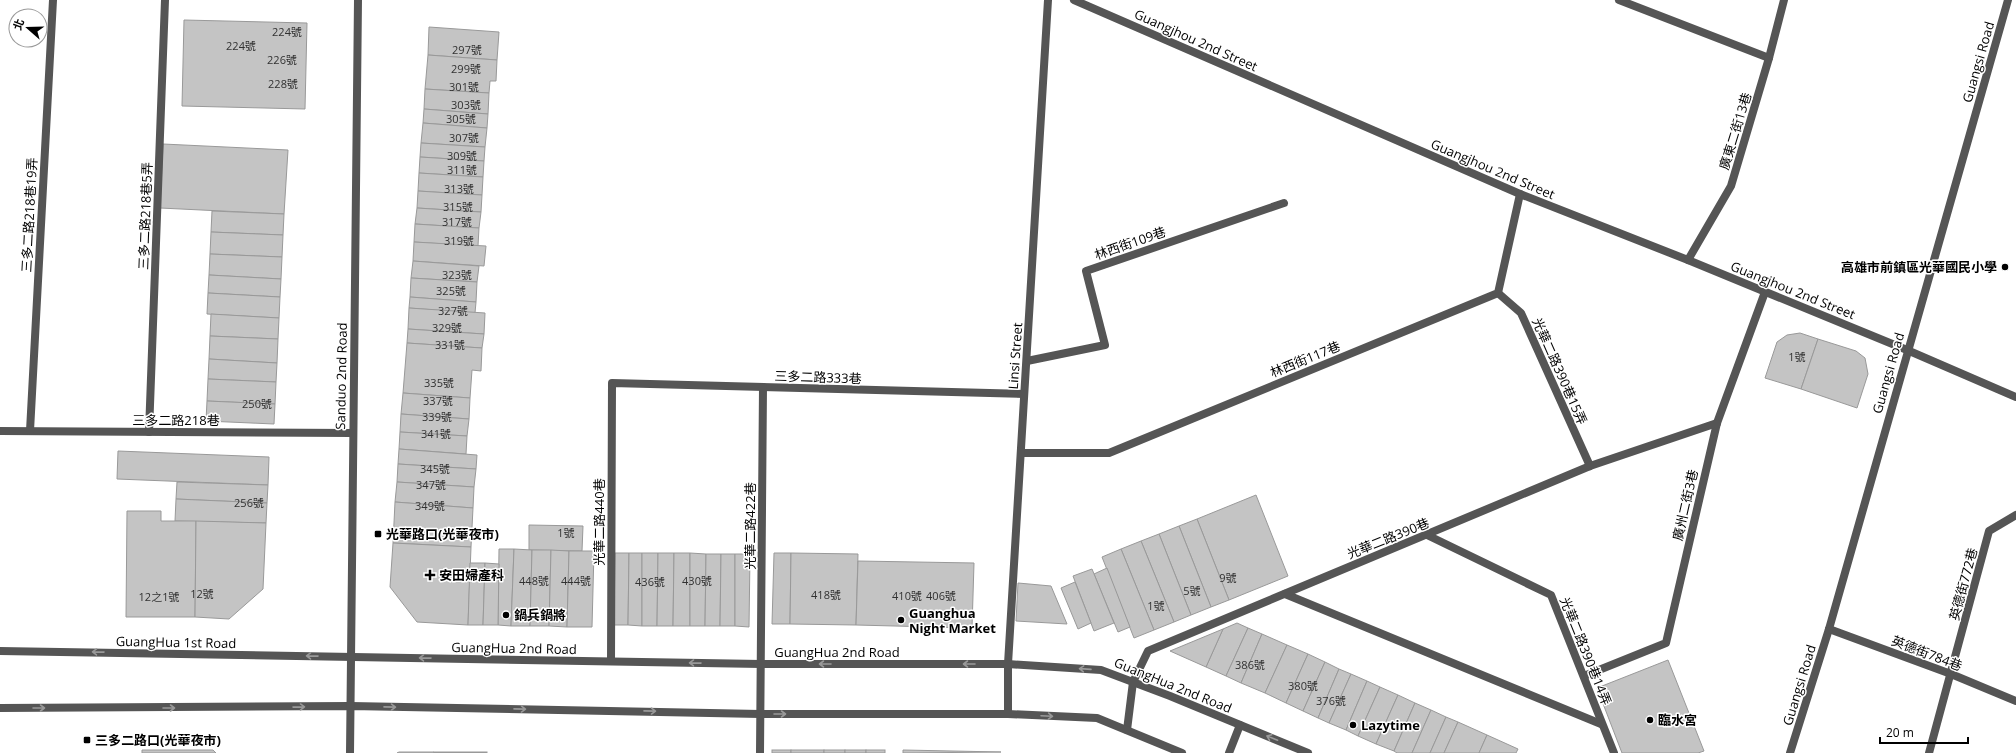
<svg xmlns="http://www.w3.org/2000/svg" width="2016" height="753" font-family="'Open Sans','Noto Sans TC',sans-serif">
  <rect width="100%" height="100%" fill="#fff"/>
  <!-- building -->
  <g fill="#c4c4c4" stroke="#999">
    <polygon points="184,20 307,23 305,109 182,106"/>
    <polygon points="429,27 499,32 497,60 428,55"/>
    <polygon points="428,55 497,60 496,81 490,81 489,93 425,89"/>
    <polygon points="425,89 489,93 488,114 424,109"/>
    <polygon points="424,109 488,114 487,128 423,123"/>
    <polygon points="423,123 487,128 485,147 421,143"/>
    <polygon points="421,143 485,147 484,161 420,157"/>
    <polygon points="163,144 288,150 284,214 160,208"/>
    <polygon points="420,157 484,161 483,177 419,173"/>
    <polygon points="419,173 483,177 482,195 418,191"/>
    <polygon points="418,191 482,195 481,212 417,208"/>
    <polygon points="417,208 481,212 479,228 415,224"/>
    <polygon points="212,211 284,214 283,235 211,232"/>
    <polygon points="415,224 479,228 478,246 414,242"/>
    <polygon points="211,232 283,235 282,257 210,254"/>
    <polygon points="414,242 486,246 484,266 413,261"/>
    <polygon points="210,254 282,257 281,279 209,275"/>
    <polygon points="413,261 479,266 477,282 411,278"/>
    <polygon points="209,275 281,279 280,297 208,293"/>
    <polygon points="411,278 477,282 476,302 410,297"/>
    <polygon points="208,293 280,297 279,318 207,314"/>
    <polygon points="410,297 476,302 475,313 409,308"/>
    <polygon points="409,308 485,313 484,334 408,329"/>
    <polygon points="211,314 279,318 278,339 210,336"/>
    <polygon points="408,329 484,334 482,348 407,343"/>
    <polygon points="1800,333 1818,339 1801,389 1765,378 1777,342 1787,335"/>
    <polygon points="210,336 278,339 277,363 209,359"/>
    <polygon points="1818,339 1856,351 1865,358 1868,374 1857,408 1801,389"/>
    <polygon points="407,343 482,348 481,371 472,370 470,398 403,393"/>
    <polygon points="209,359 277,363 276,382 208,379"/>
    <polygon points="208,379 276,382 275,404 207,401"/>
    <polygon points="403,393 470,398 469,419 401,414"/>
    <polygon points="207,401 275,404 274,424 206,421"/>
    <polygon points="401,414 469,419 467,436 400,432"/>
    <polygon points="400,432 467,436 466,454 399,449"/>
    <polygon points="399,449 477,455 476,469 398,464"/>
    <polygon points="118,451 269,457 268,485 117,479"/>
    <polygon points="398,464 476,469 474,487 397,482"/>
    <polygon points="177,482 268,485 267,503 176,499"/>
    <polygon points="397,482 474,487 473,508 395,502"/>
    <polygon points="1256,495 1288,576 1229,600 1197,519"/>
    <polygon points="176,499 267,503 266,523 175,521"/>
    <polygon points="395,502 473,508 471,547 393,543"/>
    <polygon points="127,511 161,511 161,521 196,521 195,617 126,617"/>
    <polygon points="1197,519 1229,600 1211,607 1179,526"/>
    <polygon points="196,521 266,523 263,589 229,619 195,617"/>
    <polygon points="529,525 583,526 582,551 529,550"/>
    <polygon points="1179,526 1211,607 1191,615 1159,534"/>
    <polygon points="1159,534 1191,615 1174,622 1141,541"/>
    <polygon points="1141,541 1174,622 1154,630 1121,549"/>
    <polygon points="393,543 471,547 468,625 417,622 390,587"/>
    <polygon points="499,549 514,549 511,626 498,625"/>
    <polygon points="514,549 532,550 530,626 511,626"/>
    <polygon points="1121,549 1154,630 1134,638 1102,557"/>
    <polygon points="532,550 551,550 549,626 530,626"/>
    <polygon points="551,550 569,551 567,627 549,626"/>
    <polygon points="569,551 594,551 592,627 567,627"/>
    <polygon points="615,553 629,553 628,625 614,625"/>
    <polygon points="629,553 642,553 642,626 628,625"/>
    <polygon points="642,553 658,553 657,626 642,626"/>
    <polygon points="658,553 674,553 673,626 657,626"/>
    <polygon points="674,553 690,553 690,626 673,626"/>
    <polygon points="690,553 706,554 705,626 690,626"/>
    <polygon points="774,553 791,553 790,624 772,624"/>
    <polygon points="791,553 858,554 856,625 790,624"/>
    <polygon points="706,554 721,554 720,626 705,626"/>
    <polygon points="721,554 735,554 735,626 720,626"/>
    <polygon points="735,554 750,554 749,627 735,626"/>
    <polygon points="858,561 974,563 972,628 856,625"/>
    <polygon points="470,563 485,563 483,625 468,625"/>
    <polygon points="485,563 499,564 498,625 483,625"/>
    <polygon points="1107,568 1130,627 1118,632 1094,574"/>
    <polygon points="1092,569 1114,623 1094,631 1073,576"/>
    <polygon points="1075,582 1091,623 1078,629 1061,588"/>
    <polygon points="1018,583 1051,586 1067,624 1016,621"/>
    <polygon points="1237,623 1248,628 1226,676 1206,667 1223,629"/>
    <polygon points="1248,628 1262,634 1241,683 1226,676"/>
    <polygon points="1223,629 1206,667 1170,651"/>
    <polygon points="1262,634 1287,645 1265,693 1241,683"/>
    <polygon points="1287,645 1308,654 1286,703 1265,693"/>
    <polygon points="1308,654 1325,662 1303,711 1286,703"/>
    <polygon points="1668,660 1704,751 1698,753 1622,753 1597,688"/>
    <polygon points="1325,662 1339,669 1318,718 1303,711"/>
    <polygon points="1339,669 1351,674 1329,723 1318,718"/>
    <polygon points="1351,674 1367,681 1346,730 1329,723"/>
    <polygon points="1367,681 1380,687 1358,736 1346,730"/>
    <polygon points="1380,687 1398,695 1376,744 1358,736"/>
    <polygon points="1398,695 1415,703 1394,751 1376,744"/>
    <polygon points="1415,703 1431,710 1412,753 1397,753 1394,751"/>
    <polygon points="1431,710 1446,717 1430,753 1412,753"/>
    <polygon points="1446,717 1458,722 1444,753 1430,753"/>
    <polygon points="1458,722 1487,735 1479,753 1444,753"/>
    <polygon points="1487,735 1518,749 1516,753 1479,753"/>
    <polygon points="142,750 213,750 216,753 142,753"/>
    <rect x="772" y="750" width="19" height="3"/>
    <rect x="791" y="750" width="33" height="3"/>
    <rect x="824" y="750" width="21" height="3"/>
    <rect x="845" y="750" width="21" height="3"/>
    <rect x="866" y="750" width="19" height="3"/>
    <polygon points="903,750 1001,752 903,753"/>
    <polygon points="399,752 434,752 434,753 397,753"/>
    <rect x="434" y="752" width="53" height="1"/>
  </g>
  <g fill="none" stroke-linecap="round" stroke-linejoin="round">
    <!-- minor -->
    <g stroke="#555" stroke-width="8">
      <polyline points="1074,0 1520,194 1688,260 1907,350 2016,397"/>
      <polyline points="1619,0 1769,58"/>
      <polyline points="1688,260 1731,186 1769,58 1784,0"/>
      <polyline points="1498,293 1521,313 1590,466"/>
      <polyline points="1027,361 1105,345 1086,271 1284,203"/>
      <polyline points="0,431 352,433"/>
      <polyline points="30,431 53,0"/>
      <polyline points="149,432 165,0"/>
      <polyline points="1021,453 1109,453 1498,293 1520,194"/>
      <polyline points="1427,535 1551,595 1614,753"/>
      <polyline points="1285,594 1601,724"/>
      <polyline points="1829,629 1951,674 2016,701"/>
      <polyline points="611,661 612,383 1024,394"/>
      <polyline points="1584,676 1666,643 1717,423 1765,292"/>
      <polyline points="1008,714 1008,664 1048,0"/>
      <polyline points="1127,730 1133,682 1148,651 1590,466 1717,423"/>
      <polyline points="760,753 763,387"/>
      <polyline points="1229,753 1240,725"/>
      <polyline points="1790,753 1829,629 2008,0"/>
      <polyline points="1929,753 1989,531 2016,515"/>
    </g>
    <!-- tertiary -->
    <g stroke="#555" stroke-width="8">
      <polyline points="0,651 761,664 1008,664 1101,670 1170,696 1308,753"/>
      <polyline points="0,708 351,706 760,714 1008,714 1097,718 1182,753"/>
      <polyline points="350,753 358,0"/>
    </g>
  </g>
  <!-- one-way arrows -->
  <defs><path id="oneway-shaft" d="M-6 0H5M1.5-3L5.5 0L1.5 3" fill="none" stroke-width="1.6" stroke-linecap="round" stroke-linejoin="round"/></defs>
  <g stroke="#999">
    <use href="#oneway-shaft" transform="translate(98 652) rotate(-179)"/>
    <use href="#oneway-shaft" transform="translate(312 656) rotate(-179)"/>
    <use href="#oneway-shaft" transform="translate(425 658) rotate(-179)"/>
    <use href="#oneway-shaft" transform="translate(695 663) rotate(-179)"/>
    <use href="#oneway-shaft" transform="translate(825 664) rotate(180)"/>
    <use href="#oneway-shaft" transform="translate(969 664) rotate(-180)"/>
    <use href="#oneway-shaft" transform="translate(1085 669) rotate(-176)"/>
    <use href="#oneway-shaft" transform="translate(299 707) rotate(-1)"/>
    <use href="#oneway-shaft" transform="translate(390 707) rotate(1)"/>
    <use href="#oneway-shaft" transform="translate(39 708)"/>
    <use href="#oneway-shaft" transform="translate(169 708)"/>
    <use href="#oneway-shaft" transform="translate(520 709) rotate(1)"/>
    <use href="#oneway-shaft" transform="translate(650 711) rotate(1)"/>
    <use href="#oneway-shaft" transform="translate(780 714)"/>
    <use href="#oneway-shaft" transform="translate(1047 716) rotate(3)"/>
    <use href="#oneway-shaft" transform="translate(1272 738) rotate(-158)"/>
  </g>
  <!-- markers -->
  <g fill="#000" stroke="#fff" stroke-width="1.5">
    <circle cx="2005" cy="267" r="4"/>
    <rect x="374" y="530" width="8" height="8" rx="2"/>
    <path d="M428 569h4v4h4v4h-4v4h-4v-4h-4v-4h4z"/>
    <circle cx="506" cy="615" r="4"/>
    <circle cx="901" cy="620" r="4"/>
    <circle cx="1650" cy="720" r="4"/>
    <circle cx="1353" cy="725" r="4"/>
    <rect x="83" y="736" width="8" height="8" rx="2"/>
  </g>
  <g text-anchor="middle" stroke-width="3" stroke-linejoin="round" paint-order="stroke">
    <!-- number labels -->
    <g font-size="11" fill="#313131">
      <text x="287" y="36">224號</text>
      <text x="241" y="50">224號</text>
      <text x="467" y="54">297號</text>
      <text x="282" y="64">226號</text>
      <text x="466" y="73">299號</text>
      <text x="283" y="88">228號</text>
      <text x="464" y="91">301號</text>
      <text x="466" y="109">303號</text>
      <text x="461" y="123">305號</text>
      <text x="464" y="142">307號</text>
      <text x="462" y="160">309號</text>
      <text x="462" y="174">311號</text>
      <text x="459" y="193">313號</text>
      <text x="458" y="211">315號</text>
      <text x="457" y="226">317號</text>
      <text x="459" y="245">319號</text>
      <text x="457" y="279">323號</text>
      <text x="451" y="295">325號</text>
      <text x="453" y="315">327號</text>
      <text x="447" y="332">329號</text>
      <text x="450" y="349">331號</text>
      <text x="1797" y="361">1號</text>
      <text x="439" y="387">335號</text>
      <text x="438" y="405">337號</text>
      <text x="257" y="408">250號</text>
      <text x="437" y="421">339號</text>
      <text x="436" y="438">341號</text>
      <text x="435" y="473">345號</text>
      <text x="431" y="489">347號</text>
      <text x="249" y="507">256號</text>
      <text x="430" y="510">349號</text>
      <text x="566" y="537">1號</text>
      <text x="1228" y="582">9號</text>
      <text x="534" y="585">448號</text>
      <text x="576" y="585">444號</text>
      <text x="697" y="585">430號</text>
      <text x="650" y="586">436號</text>
      <text x="1192" y="595">5號</text>
      <text x="202" y="598">12號</text>
      <text x="826" y="599">418號</text>
      <text x="907" y="600">410號</text>
      <text x="941" y="600">406號</text>
      <text x="159" y="601">12之1號</text>
      <text x="1156" y="610">1號</text>
      <text x="1250" y="669">386號</text>
      <text x="1303" y="690">380號</text>
      <text x="1331" y="705">376號</text>
    </g>
    <!-- street labels -->
    <g font-size="13" fill="#000" stroke="#fff">
      <text transform="translate(1196 40) rotate(24)" y="5">Guangjhou 2nd Street</text>
      <text transform="translate(1978 62) rotate(-74)" y="5">Guangsi Road</text>
      <text transform="translate(1735 131) rotate(-73)" y="5">廣東二街13巷</text>
      <text transform="translate(1493 169) rotate(23)" y="5">Guangjhou 2nd Street</text>
      <text transform="translate(29 215) rotate(-87)" y="5">三多二路218巷19弄</text>
      <text transform="translate(145 216) rotate(-88)" y="5">三多二路218巷5弄</text>
      <text transform="translate(1130 243) rotate(-19)" y="5">林西街109巷</text>
      <text transform="translate(1793 290) rotate(22)" y="5">Guangjhou 2nd Street</text>
      <text transform="translate(1015 356) rotate(-86)" y="5">Linsi Street</text>
      <text transform="translate(1305 359) rotate(-22)" y="5">林西街117巷</text>
      <text transform="translate(1560 371) rotate(66)" y="5">光華二路390巷15弄</text>
      <text transform="translate(1888 373) rotate(-74)" y="5">Guangsi Road</text>
      <text transform="translate(341 376) rotate(-89)" y="5">Sanduo 2nd Road</text>
      <text transform="translate(818 377) rotate(2)" y="5">三多二路333巷</text>
      <text x="176" y="425">三多二路218巷</text>
      <text transform="translate(1685 505) rotate(-77)" y="5">廣州二街3巷</text>
      <text transform="translate(599 522) rotate(-90)" y="5">光華二路440巷</text>
      <text transform="translate(750 526) rotate(-90)" y="5">光華二路422巷</text>
      <text transform="translate(1388 538) rotate(-22)" y="5">光華二路390巷</text>
      <text transform="translate(1963 584) rotate(-75)" y="5">英德街772巷</text>
      <text transform="translate(176 642) rotate(1)" y="5">GuangHua 1st Road</text>
      <text transform="translate(514 648) rotate(1)" y="5">GuangHua 2nd Road</text>
      <text transform="translate(1586 651) rotate(68)" y="5">光華二路390巷14弄</text>
      <text x="837" y="657">GuangHua 2nd Road</text>
      <text transform="translate(1927 653) rotate(21)" y="5">英德街784巷</text>
      <text transform="translate(1173 685) rotate(22)" y="5">GuangHua 2nd Road</text>
      <text transform="translate(1799 685) rotate(-73)" y="5">Guangsi Road</text>
    </g>
    <!-- poi labels -->
    <g font-size="13" font-weight="bold" fill="#000" stroke="#fff" text-anchor="start">
      <text x="1997" y="272" text-anchor="end">高雄市前鎮區光華國民小學</text>
      <text x="386" y="539">光華路口(光華夜市)</text>
      <text x="439" y="580">安田婦產科</text>
      <text x="909" y="618">Guanghua<tspan x="909" dy="15">Night Market</tspan></text>
      <text x="514" y="620">鍋兵鍋將</text>
      <text x="1658" y="725">臨水宮</text>
      <text x="1361" y="730">Lazytime</text>
      <text x="95" y="745">三多二路口(光華夜市)</text>
    </g>
  </g>
  <!-- north arrow -->
  <g transform="translate(28 28) rotate(290)"><circle r="19" fill="#ffffff" stroke="#999999"/>
  <path d="M0-3L7 15L0 10L-7 15Z" fill="#000000"/>
  <text y="-6" font-size="11" font-weight="bold" text-anchor="middle" fill="#000000">北</text>
  </g>
  <!-- scale -->
  <path d="M1880 737v6h88v-6" fill="none" stroke="#000000" stroke-width="2"/>
  <text x="1886" y="737" font-size="12" fill="#000000" stroke="#ffffff" stroke-width="3" paint-order="stroke">20 m</text>
</svg>
